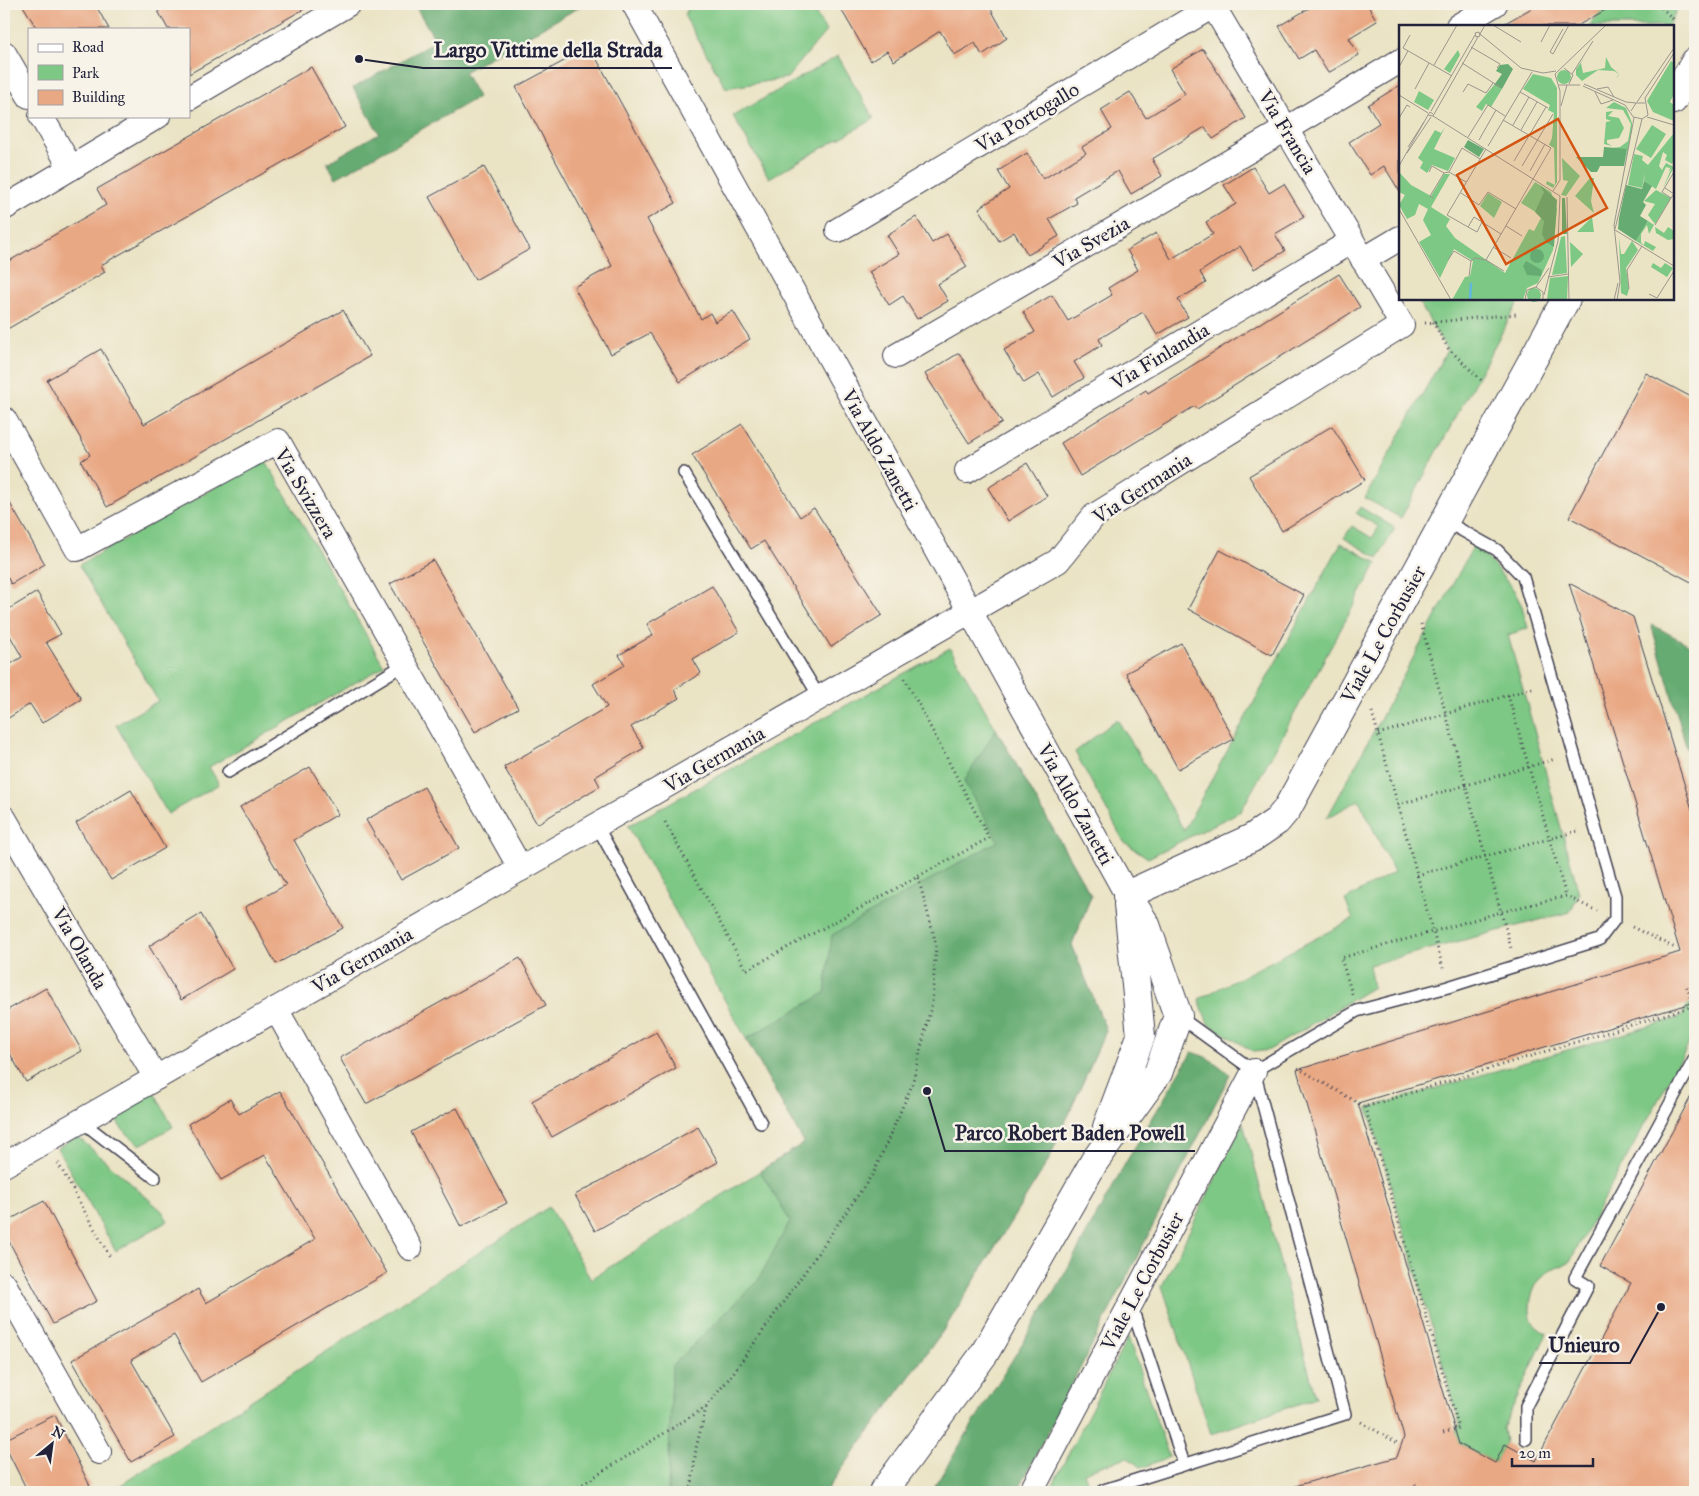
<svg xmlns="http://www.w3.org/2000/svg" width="1699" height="1496" font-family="'IM FELL Great Primer',serif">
  <rect width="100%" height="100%" fill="#f7f3e8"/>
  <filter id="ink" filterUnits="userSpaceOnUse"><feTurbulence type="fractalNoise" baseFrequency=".02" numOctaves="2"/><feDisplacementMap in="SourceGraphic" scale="10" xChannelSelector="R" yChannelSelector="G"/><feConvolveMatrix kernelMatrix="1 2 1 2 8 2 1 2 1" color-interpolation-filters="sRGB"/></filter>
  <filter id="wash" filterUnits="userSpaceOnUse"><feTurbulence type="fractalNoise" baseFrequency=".0096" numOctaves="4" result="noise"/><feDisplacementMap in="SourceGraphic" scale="20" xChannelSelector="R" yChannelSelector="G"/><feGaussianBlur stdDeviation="1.12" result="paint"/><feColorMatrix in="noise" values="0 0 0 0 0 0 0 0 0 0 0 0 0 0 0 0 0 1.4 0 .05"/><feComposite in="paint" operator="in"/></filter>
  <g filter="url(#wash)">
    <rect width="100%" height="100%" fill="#eae3c4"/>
    <!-- green -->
    <g fill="#7ec885" stroke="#507560">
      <polygon points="692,4 810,4 826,31 787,78 726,88 684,15"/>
      <polygon points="1606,4 1680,4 1668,26 1590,26"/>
      <polygon points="838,56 874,119 769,178 733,116"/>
      <polygon points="1417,299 1520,299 1401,518 1365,498 1447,350"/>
      <polygon points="265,459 384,666 209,767 219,784 168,814 116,725 158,701 79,565"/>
      <polygon points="1360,507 1395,528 1378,558 1344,538 1352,526 1372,538 1379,527 1356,513"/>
      <polygon points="1341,543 1377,563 1241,811 1148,858 1124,842 1075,752 1117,719 1184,830"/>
      <polygon points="1475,543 1513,589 1522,606 1528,628 1508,635 1579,893 1570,912 1369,965 1373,987 1269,1050 1254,1052 1208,1024 1199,999 1353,919 1345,900 1394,872 1359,800 1327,818"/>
      <polygon points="950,648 1091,896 1072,945 1106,1030 1048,1161 945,1328 825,1492 110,1492 549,1207 591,1279 804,1143 628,826"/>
      <path d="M 1694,994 L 1695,1033 L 1570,1261 C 1562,1267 1553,1268 1545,1274 C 1532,1284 1523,1315 1537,1327 C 1540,1330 1544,1332 1547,1333 L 1503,1428 L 1505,1444 L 1495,1463 L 1451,1439 L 1460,1424 L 1368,1108 L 1681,1017 Z"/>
      <polygon points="152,1088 173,1127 140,1145 121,1128 111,1110"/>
      <polygon points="1243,1123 1316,1398 1211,1434 1162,1286"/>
      <polygon points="77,1136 162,1211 168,1221 116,1251 57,1148"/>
      <polygon points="1128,1337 1169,1457 1141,1468 1127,1457 1084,1472 1091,1492 1049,1492"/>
    </g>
    <!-- forest -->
    <g fill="#66ac72" stroke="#446756">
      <polygon points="414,4 585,4 464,72 478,97 336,178 327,163 379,133 353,88 436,41"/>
      <polygon points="1651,624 1695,648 1695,776"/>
      <polygon points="996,729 1091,896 1072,945 1106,1030 1048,1161 945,1328 825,1492 668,1492 672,1366 757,1282 790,1221 760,1171 804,1143 746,1039 825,993 832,935 998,841 964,782"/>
      <path d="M 1192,1052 C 1207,1056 1218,1064 1230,1075 L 1017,1492 L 931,1492 L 1060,1282 L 1126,1162 Z"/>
    </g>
    <g id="blocks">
      <!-- building -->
      <g fill="#e9a884">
        <polygon points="22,4 95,4 109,29 37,29"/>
        <polygon points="171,4 313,4 189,74 189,29 168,29 158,11"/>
        <polygon points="838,4 988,4 1007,38 982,55 975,43 954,55 940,31 894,61 887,51 871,61"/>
        <polygon points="1316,4 1367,4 1377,21 1349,38 1359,55 1328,73 1314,50 1299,59 1279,26"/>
        <polygon points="1539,4 1616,4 1577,26 1500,26"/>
        <polygon points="590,47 676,203 647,219 701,319 710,313 715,322 733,311 750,339 680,382 650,333 611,354 574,287 612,266 516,87"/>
        <polygon points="1203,49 1246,118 1213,139 1205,127 1152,159 1162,176 1131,194 1118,171 1074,197 1077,203 1049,219 1059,236 1028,255 1014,232 999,241 979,208 1009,189 998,171 1027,153 1043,179 1086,153 1082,147 1112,129 1101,110 1130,92 1146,118 1185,94 1170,69"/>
        <polygon points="311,67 345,127 101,265 105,272 4,331 4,264 106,205 97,189"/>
        <polygon points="1400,85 1400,192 1384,166 1370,175 1349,142 1379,123 1368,105"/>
        <polygon points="484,167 530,249 475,280 429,197"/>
        <polygon points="1253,167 1269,193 1284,184 1304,217 1275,234 1285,251 1254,269 1240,246 1200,272 1206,283 1178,300 1188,317 1157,335 1143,312 1099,339 1102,345 1074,362 1084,378 1053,397 1039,374 1024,383 1004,350 1035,332 1023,312 1052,295 1068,321 1112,295 1108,288 1138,270 1127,250 1156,233 1171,259 1213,234 1206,222 1236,204 1224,185"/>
        <polygon points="916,217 932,243 947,234 967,267 938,284 948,301 917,319 903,296 889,305 869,272 899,254 887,235"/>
        <polygon points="1339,274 1360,307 1197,409 1195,406 1080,476 1061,443 1146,390 1148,393"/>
        <polygon points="343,310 370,356 107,507 81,461 90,455 47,380 101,349 144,424"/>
        <polygon points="959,353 1002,423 969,443 925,374"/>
        <polygon points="1646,373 1695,399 1695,584 1569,517"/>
        <polygon points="742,424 800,517 814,508 882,615 831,647 764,541 751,549 692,455"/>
        <polygon points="1332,426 1365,480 1282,531 1249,476"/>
        <polygon points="1027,463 1047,496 1008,521 988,488"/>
        <polygon points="4,493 45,564 11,584 4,571"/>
        <polygon points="1220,550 1304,595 1272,655 1188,609"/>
        <polygon points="433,560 518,708 475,732 390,584"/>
        <polygon points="1569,583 1633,617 1695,819 1695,1002 1358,1103 1459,1444 1495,1463 1505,1444 1536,1461 1631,1283 1600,1266 1695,1089 1695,1492 1296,1492 1295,1486 1397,1457 1404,1437 1297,1070 1680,952"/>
        <polygon points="712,586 739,632 693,659 701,673 674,690 679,698 631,727 644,748 595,777 600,786 537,824 504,767 607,707 593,684 625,665 619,655 653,635 647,624"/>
        <polygon points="37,592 61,634 46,642 81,699 42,723 30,704 4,721 4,668 22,657 4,625 4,612"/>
        <polygon points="1181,643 1234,739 1178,769 1126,673"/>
        <polygon points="310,767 338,814 294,840 343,928 276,964 245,907 286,885 240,807"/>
        <polygon points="424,787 459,848 401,880 366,820"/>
        <polygon points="131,790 165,848 111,880 76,823"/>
        <polygon points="201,914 233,969 181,1000 149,946"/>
        <polygon points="520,958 546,1005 366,1104 340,1058"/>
        <polygon points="46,988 82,1051 26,1082 4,1043 4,1012"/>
        <polygon points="656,1032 676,1068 552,1137 532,1101"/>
        <polygon points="280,1091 387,1273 201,1382 174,1335 131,1360 175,1437 131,1462 72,1360 198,1289 206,1303 315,1239 265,1155 221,1180 188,1124 230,1099 239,1114"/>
        <polygon points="457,1108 507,1203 461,1227 411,1132"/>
        <polygon points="698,1127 718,1162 595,1231 575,1195"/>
        <polygon points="44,1201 97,1301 53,1324 4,1232 4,1223"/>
        <polygon points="55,1415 90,1486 78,1492 28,1492 4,1444 4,1440"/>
      </g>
    </g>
  </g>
  <g filter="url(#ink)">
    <use href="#blocks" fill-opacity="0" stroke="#403f50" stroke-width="1"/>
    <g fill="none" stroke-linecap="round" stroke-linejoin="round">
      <!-- service casing -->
      <g stroke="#403f50" stroke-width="14">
        <g id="service">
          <polyline points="684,473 820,698"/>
          <polyline points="228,772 405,664"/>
          <polyline points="597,826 761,1123"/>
          <polyline points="1254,1071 1357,1011 1448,987 1599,940 1615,919 1615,896 1523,577 1497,550 1445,521"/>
          <polyline points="81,1121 155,1178"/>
          <polyline points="1131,1305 1184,1464"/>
          <polyline points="1526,1439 1526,1406 1588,1286 1575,1278 1695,1058"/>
          <polyline points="1104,1492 1104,1490 1345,1414 1254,1071 1178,1016"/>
        </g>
      </g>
      <!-- minor casing -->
      <g stroke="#403f50" stroke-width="26">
        <g id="minor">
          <polyline points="634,4 1127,895"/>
          <polyline points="1458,26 1495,4"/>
          <polyline points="4,53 29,96"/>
          <polyline points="189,98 348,4"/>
          <polyline points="41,116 71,168"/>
          <polyline points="4,208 158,116"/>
          <polyline points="838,230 1216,4"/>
          <polyline points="1363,260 1400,238"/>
          <polyline points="896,356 1286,129 1400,61"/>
          <polyline points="4,419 77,549 278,441 521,869"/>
          <polyline points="967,471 1352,241"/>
          <polyline points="4,818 156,1078"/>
          <polyline points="276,1009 410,1248"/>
          <polyline points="4,1165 1058,561 1094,516 1402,325 1212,4"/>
          <polyline points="4,1284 99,1452"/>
          <polyline points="1031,1492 1254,1071"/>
        </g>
      </g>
      <!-- tertiary casing -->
      <g stroke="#403f50" stroke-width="30">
        <g id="tertiary">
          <polyline points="1673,100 1695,62"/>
          <polyline points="1127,895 1252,838 1277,821 1287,809 1566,299"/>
          <polyline points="1107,1127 1141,1036 1128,904"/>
          <polyline points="883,1492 984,1354 1094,1162 1158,1073 1178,1016 1146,925 1127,895"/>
        </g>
      </g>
      <!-- path -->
      <g stroke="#403f50" stroke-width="3" stroke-dasharray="1 4" stroke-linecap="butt">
        <polyline points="1658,4 1675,21"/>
        <polyline points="1433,322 1448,348 1481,380"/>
        <polyline points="1425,323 1516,314"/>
        <polyline points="1421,624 1511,948"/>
        <polyline points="1508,695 1566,896"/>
        <polyline points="1372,712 1443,968"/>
        <polyline points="1378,734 1536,687"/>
        <polyline points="1398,805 1555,759"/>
        <polyline points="665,822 746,970 989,838 904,677"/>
        <polyline points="1417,875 1578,831"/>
        <polyline points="1632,927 1675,948"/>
        <polyline points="1352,994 1341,958 1501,912 1566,896 1597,911"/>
        <polyline points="1298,1068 1365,1107 1693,1006 1686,984"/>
        <polyline points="1365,1107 1459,1428 1440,1434"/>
        <polyline points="58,1163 111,1259"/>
        <polyline points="1361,1422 1399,1444"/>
        <polyline points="1415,1484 1419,1492"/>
        <polyline points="570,1492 706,1407 731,1376 811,1263 874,1172 912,1085 932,1003 936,944 918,877"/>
        <polyline points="691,1492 696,1448 706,1408"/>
      </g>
      <!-- service -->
      <use href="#service" stroke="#fff" stroke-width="11"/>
      <!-- minor -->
      <use href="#minor" stroke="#fff" stroke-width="24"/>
      <!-- tertiary -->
      <use href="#tertiary" stroke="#fff" stroke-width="28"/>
    </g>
  </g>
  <g text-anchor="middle" stroke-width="5" stroke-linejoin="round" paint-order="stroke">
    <!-- street labels -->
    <g font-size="20" fill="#22223b" stroke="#f7f3e8">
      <text transform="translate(1027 117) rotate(-31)" y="7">Via Portogallo</text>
      <text transform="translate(1288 132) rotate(59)" y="7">Via Francia</text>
      <text transform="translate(1091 242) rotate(-30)" y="7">Via Svezia</text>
      <text transform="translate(1160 356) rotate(-31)" y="7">Via Finlandia</text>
      <text transform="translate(880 450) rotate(61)" y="7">Via Aldo Zanetti</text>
      <text transform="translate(1142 488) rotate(-33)" y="7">Via Germania</text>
      <text transform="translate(306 493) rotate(59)" y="7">Via Svizzera</text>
      <text transform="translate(1383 634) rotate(-61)" y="7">Viale Le Corbusier</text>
      <text transform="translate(714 759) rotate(-30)" y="7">Via Germania</text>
      <text transform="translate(1076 804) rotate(61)" y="7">Via Aldo Zanetti</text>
      <text transform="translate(80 948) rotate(60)" y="7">Via Olanda</text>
      <text transform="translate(362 960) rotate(-30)" y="7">Via Germania</text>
      <text transform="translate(1142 1281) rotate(-62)" y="7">Viale Le Corbusier</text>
    </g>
  </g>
  <!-- overview -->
  <g transform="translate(1399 25)">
    <rect width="275" height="275" fill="#eae3c4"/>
    <path d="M 59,25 L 61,30 L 51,48 L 45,44 ZM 186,32 L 182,38 L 184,48 L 206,43 L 207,32 L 212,42 L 219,48 L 220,49 L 220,50 L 217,54 L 220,49 L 215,46 L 199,45 L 183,56 L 177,50 L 177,44 ZM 272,36 L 275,38 L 275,69 L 271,77 L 275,80 L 275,96 L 254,87 L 248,76 ZM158 52a7 7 0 1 1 14 0a7 7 0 1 1-14 0ZM 134,49 L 152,53 L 158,63 L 158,157 L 154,163 L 147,159 L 148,156 L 156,160 L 155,123 L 150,120 L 153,113 L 155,88 L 149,85 L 151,80 L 124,64 ZM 95,60 L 103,64 L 92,82 L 87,79 L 83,86 L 77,82 ZM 20,66 L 35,75 L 29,85 L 15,77 ZM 215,77 L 227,83 L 233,98 L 233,104 L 225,144 L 228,124 L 213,124 L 213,123 L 221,122 L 229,116 L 232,99 L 224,85 L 207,83 ZM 214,86 L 209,91 L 220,93 L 225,103 L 220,113 L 208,115 L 208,118 L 213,121 L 205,119 L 207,97 L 212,96 L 207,94 L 207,87 ZM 253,100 L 267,109 L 252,133 L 237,124 ZM 46,102 L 35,124 L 56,133 L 49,146 L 33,140 L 28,148 L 21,143 L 24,137 L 19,133 L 36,105 L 42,108 ZM 275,108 L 275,135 L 273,139 L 266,135 L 268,130 L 264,127 L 260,141 L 263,145 L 267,138 L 275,142 L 264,163 L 273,142 L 270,147 L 271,143 L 267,142 L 257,164 L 245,156 L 246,148 L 243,163 L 229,160 L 235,129 L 244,131 L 243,135 L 249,140 ZM 163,133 L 181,151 L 167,171 L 162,170 L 169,156 L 164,155 ZM 1,148 L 12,160 L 32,171 L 45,149 L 51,149 L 32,182 L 51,194 L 47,201 L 56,213 L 106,248 L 130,204 L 135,206 L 143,191 L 122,178 L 136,157 L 152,167 L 158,184 L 154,225 L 139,258 L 128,263 L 124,275 L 53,275 L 66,252 L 71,251 L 74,236 L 55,224 L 41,253 L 20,217 L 32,210 L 24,195 L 29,184 L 20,179 L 16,190 L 8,194 L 0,180 L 6,170 L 0,167 ZM 191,153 L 195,153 L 192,176 L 195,188 L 176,171 ZM 257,165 L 272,173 L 256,199 L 249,190 L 256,179 L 245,176 ZM 89,168 L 103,177 L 95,193 L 81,181 ZM 193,192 L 195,207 L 178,207 ZM 249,196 L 255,200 L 250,209 L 248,200 L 242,209 L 242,218 L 245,220 L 246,216 L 257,222 L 254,226 L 237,216 ZM 256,202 L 265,208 L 269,202 L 275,206 L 275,214 L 269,215 L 257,208 ZM 166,211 L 168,248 L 153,250 L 162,212 ZM 220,212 L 222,229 L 225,229 L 233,216 L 239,225 L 227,243 L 230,264 L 228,271 L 222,268 ZM 171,217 L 184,229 L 172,242 ZM 254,238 L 262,243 L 266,238 L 274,243 L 268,252 L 252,242 ZM 169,251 L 168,275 L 148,274 L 151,253 ZM128 270a7 7 0 1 1 14 0a7 7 0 1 1-14 0Z" fill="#7ec885"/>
    <path d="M 101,40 L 109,39 L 114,44 L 103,64 L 95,60 L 103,49 L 97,46 ZM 69,115 L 85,124 L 80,132 L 65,122 ZM 205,122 L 228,124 L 225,141 L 201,141 L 198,147 L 192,147 L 177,132 L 204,132 ZM 245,156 L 253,161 L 244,177 L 247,180 L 241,191 L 249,196 L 237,216 L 219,204 L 220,193 L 227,160 L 243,164 ZM 141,160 L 158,175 L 155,222 L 147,217 L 143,209 L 145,196 L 136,187 L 145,167 ZM 163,173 L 166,173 L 168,209 L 163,209 ZM131 231a7 7 0 1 1 14 0a7 7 0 1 1-14 0ZM 127,236 L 143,245 L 142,251 L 128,250 L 124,241 Z" fill="#66ac72"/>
    <path fill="none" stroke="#61b7dd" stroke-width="2.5" d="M 71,275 L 72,258"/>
    <path fill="none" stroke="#9a968d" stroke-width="1" d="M 86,0 L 81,9 L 122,43 L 144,48 L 157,46M 94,0 L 122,17M 164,4 L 151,27 L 154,29 L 170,0M 76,8 L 80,7 L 81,11 L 77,12 ZM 11,10 L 4,23 L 53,51M 142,17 L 151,0M 72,22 L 101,39 L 98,43M 63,38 L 101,62M 35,40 L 58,0M 0,42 L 9,26M 165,43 L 174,50 L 170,59M 173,49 L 194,16M 185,59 L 227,77 L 237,78M 160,60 L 181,60M 184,61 L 226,80 L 235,93 L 215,200 L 221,257 L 218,275M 16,64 L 30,38M 198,64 L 209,62 L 215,72M 64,67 L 69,59 L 87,68 L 94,58M 121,67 L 149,83M 196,67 L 202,79 L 214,75M 0,70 L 29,88M 238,77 L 275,23M 162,81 L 168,60M 32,86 L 76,10M 232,86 L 237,78 L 246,78M 34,89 L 31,87 L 29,90 L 34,91 L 79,12M 34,91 L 161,171 L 159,216 L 145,270M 235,92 L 243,94 L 249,90 L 246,73 L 275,28M 248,92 L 275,100M 0,93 L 8,80 L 11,82M 104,95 L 152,123 L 87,235 L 105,246M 114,100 L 130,72M 122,105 L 138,77M 69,112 L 89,80 L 106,91M 80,115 L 97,85M 89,121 L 133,47M 9,122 L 25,97M 87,124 L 48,190 L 69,202 L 75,192 L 102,209M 8,128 L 32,92M 115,136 L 147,82M 0,141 L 29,90M 123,141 L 154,89M 131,146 L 146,119M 30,147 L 33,141 L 45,148M 50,147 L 67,157M 266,163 L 275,169 L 272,173M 154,166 L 161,155 L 161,66 L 156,49 L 207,0M 62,168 L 80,180 L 89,167 L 117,184M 168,172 L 170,275M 34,173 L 31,171 L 45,148 L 50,147 L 63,123 L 81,134M 0,184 L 52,275M 256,200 L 272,173 L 263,167 L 275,147M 107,201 L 123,211M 69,202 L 78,207 L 83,197M 216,204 L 243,94M 216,205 L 275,241M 94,222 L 112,233M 49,235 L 55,226 L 72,236M 70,251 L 72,236 L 76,233 L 87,235M 149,252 L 169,249M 137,262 L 150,243M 230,264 L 228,245 L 243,221M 250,269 L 258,273 L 275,246M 126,275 L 128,265 L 137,262 L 144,267 L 144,275M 215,275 L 219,258"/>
    <path fill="#d45411" fill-opacity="0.15" stroke="#d45411" stroke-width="2.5" d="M 159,94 L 208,183 L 107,239 L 58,150 Z"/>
    <rect width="275" height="275" fill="none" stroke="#22223b" stroke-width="2.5"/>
  </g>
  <!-- callouts -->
  <path fill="none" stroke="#22223b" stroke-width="2" d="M359 59L423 68H672M927 1091L945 1151H1195M1661 1307L1630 1363H1539"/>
  <g fill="#22223b" stroke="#f7f3e8" stroke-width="2">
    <circle cx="359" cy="59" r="5"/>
    <circle cx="927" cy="1091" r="5"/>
    <circle cx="1661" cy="1307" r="5"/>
  </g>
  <g font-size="21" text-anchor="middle" font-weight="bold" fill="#22223b" stroke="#f7f3e8" stroke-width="5" stroke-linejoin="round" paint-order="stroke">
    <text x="548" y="57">Largo Vittime della Strada</text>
    <text x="1070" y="1140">Parco Robert Baden Powell</text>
    <text x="1584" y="1352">Unieuro</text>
  </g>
  <!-- margin -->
  <rect width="1699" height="1496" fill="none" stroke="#f7f3e8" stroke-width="20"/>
  <!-- legend -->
  <rect x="28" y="28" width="162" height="90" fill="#f7f3e8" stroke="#a29fa3"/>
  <rect x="38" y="44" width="25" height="8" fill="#ffffff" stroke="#a29fa3"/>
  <text x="72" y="52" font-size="15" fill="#22223b">Road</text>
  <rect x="38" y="65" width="25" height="15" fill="#7ec885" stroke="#a29fa3"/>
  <text x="72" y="78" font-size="15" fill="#22223b">Park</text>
  <rect x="38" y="90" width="25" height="15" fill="#e9a884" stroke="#a29fa3"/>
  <text x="72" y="102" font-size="15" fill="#22223b">Building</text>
  <!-- north arrow -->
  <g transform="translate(52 1444) rotate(29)" stroke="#f7f3e8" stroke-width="4" paint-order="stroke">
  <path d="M0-4L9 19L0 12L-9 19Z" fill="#22223b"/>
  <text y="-8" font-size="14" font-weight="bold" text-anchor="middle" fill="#22223b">N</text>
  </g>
  <!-- scale -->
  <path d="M1512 1458v8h81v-8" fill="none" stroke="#22223b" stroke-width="2.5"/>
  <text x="1519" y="1458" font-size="15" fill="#22223b" stroke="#f7f3e8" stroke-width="4" paint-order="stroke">20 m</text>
</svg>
